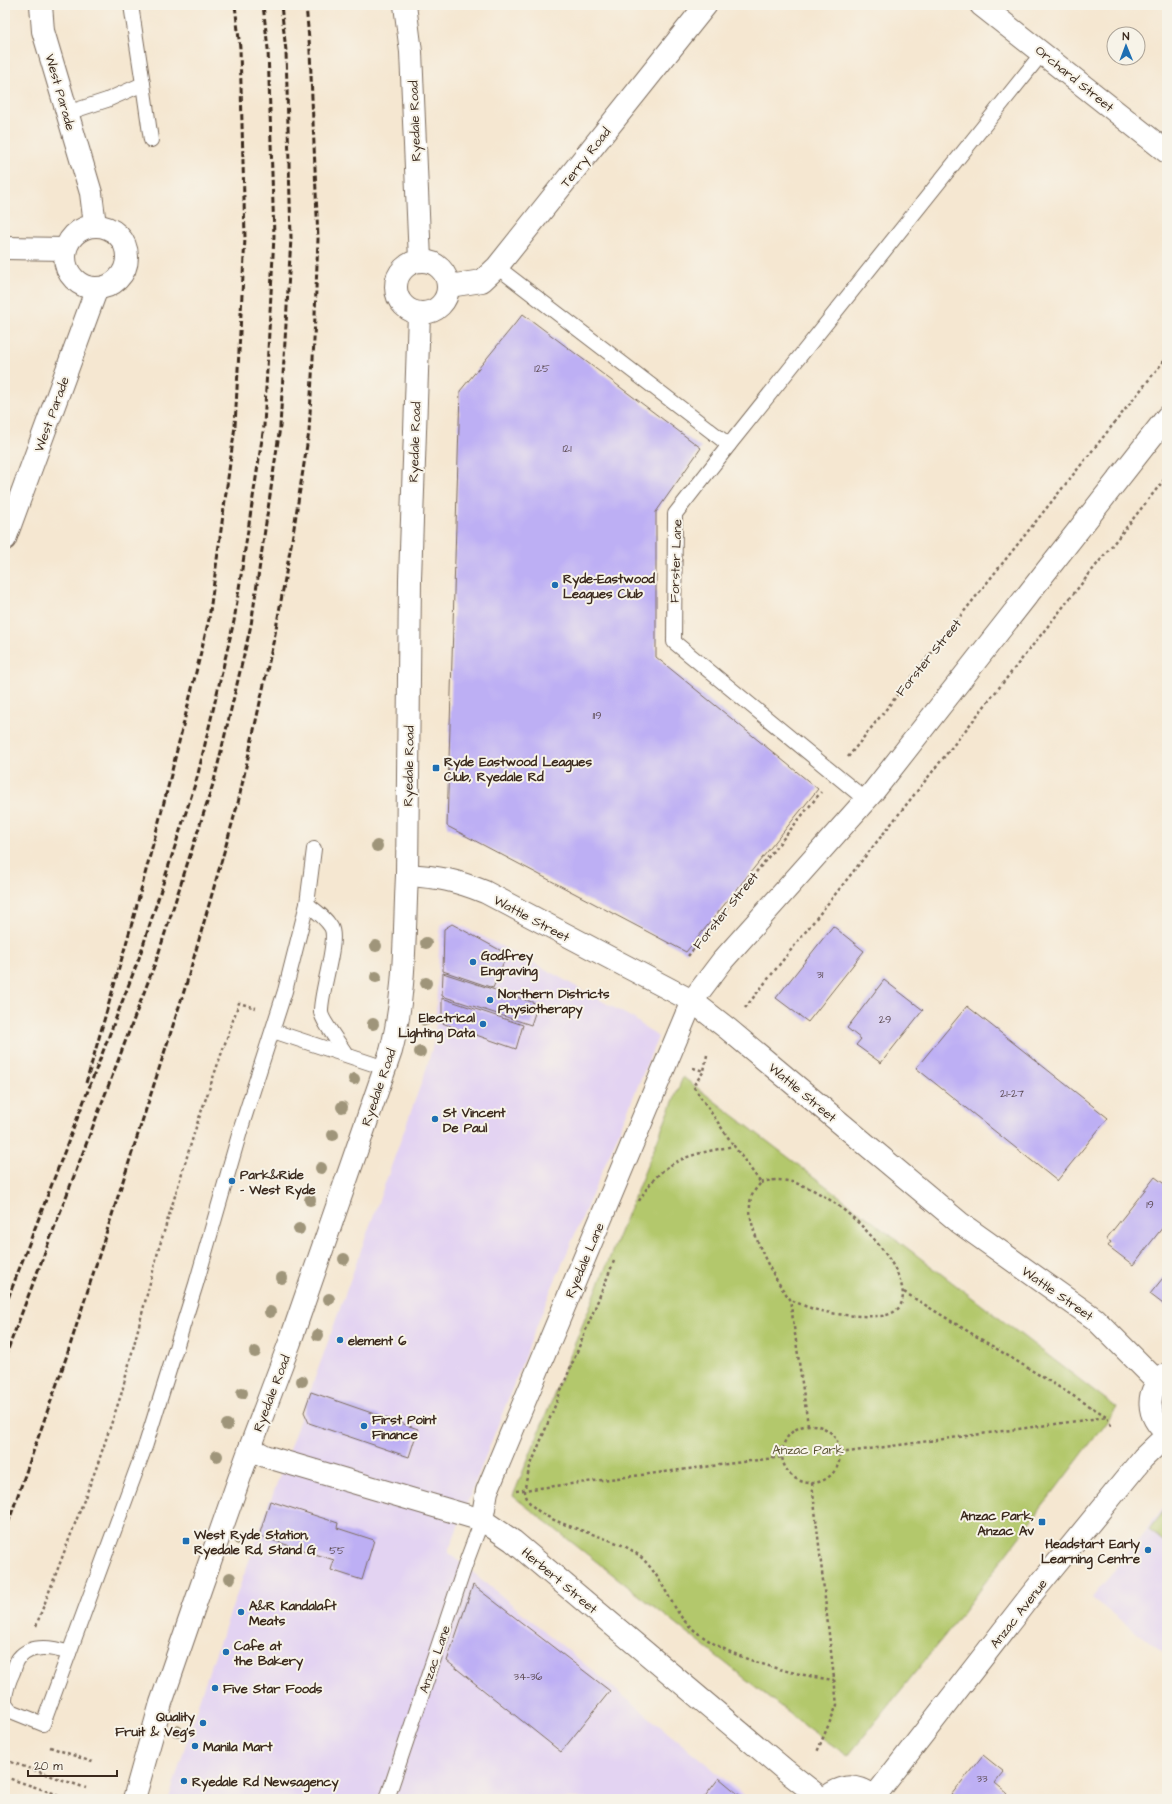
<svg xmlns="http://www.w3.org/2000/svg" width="1172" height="1804" font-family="'Architects Daughter',sans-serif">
  <rect width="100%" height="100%" fill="#f7f3e8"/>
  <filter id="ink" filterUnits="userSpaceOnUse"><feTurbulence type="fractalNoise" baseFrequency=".025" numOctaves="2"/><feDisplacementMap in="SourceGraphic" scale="8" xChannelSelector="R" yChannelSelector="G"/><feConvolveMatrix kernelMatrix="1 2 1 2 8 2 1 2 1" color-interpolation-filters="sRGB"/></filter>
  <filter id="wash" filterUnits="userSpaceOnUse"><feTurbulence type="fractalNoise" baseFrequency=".012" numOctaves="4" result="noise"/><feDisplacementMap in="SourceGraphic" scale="16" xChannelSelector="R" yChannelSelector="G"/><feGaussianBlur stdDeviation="0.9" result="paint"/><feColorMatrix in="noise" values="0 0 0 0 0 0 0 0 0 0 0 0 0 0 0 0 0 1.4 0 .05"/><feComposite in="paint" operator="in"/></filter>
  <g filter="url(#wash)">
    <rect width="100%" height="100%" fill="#f5e7d1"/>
    <!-- built -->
    <g fill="#e3d3f2">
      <polygon points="451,920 543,968 634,1019 658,1037 613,1146 550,1292 448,1552 749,1799 169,1799 202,1691 427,1067 435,1037 440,925"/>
      <polygon points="1167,1503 1167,1656 1092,1598"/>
    </g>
    <!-- green -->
    <g fill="#b3c86c" stroke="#777945">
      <polygon points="683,1077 1117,1408 946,1634 848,1756 808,1728 513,1496"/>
      <polygon points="1167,1507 1167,1544 1149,1530"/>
    </g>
    <g id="blocks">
      <!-- building -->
      <g fill="#bdaff4">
        <polygon points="523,314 701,448 656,512 656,657 818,789 686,952 447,826 460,391"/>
        <polygon points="452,924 507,954 493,988 443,971 444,929"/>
        <polygon points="833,926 864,951 808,1022 776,998"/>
        <polygon points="443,973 538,1004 531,1025 442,996"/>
        <polygon points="884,980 923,1010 881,1063 856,1045 861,1039 847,1028"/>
        <polygon points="442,998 523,1025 516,1049 442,1023"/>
        <polygon points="967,1006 1108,1118 1057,1181 916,1068"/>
        <polygon points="1155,1177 1167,1186 1167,1222 1133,1265 1108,1246 1111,1242 1106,1239"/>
        <polygon points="1167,1273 1167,1307 1150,1294"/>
        <polygon points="311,1392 418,1429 409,1457 309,1423 304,1412"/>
        <polygon points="270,1501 338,1523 337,1528 374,1540 362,1580 331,1570 334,1560 259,1536"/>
        <polygon points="473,1585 610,1691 561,1752 447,1661"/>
        <polygon points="983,1755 1004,1772 995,1783 1007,1793 1002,1799 956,1799 951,1795"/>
        <polygon points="719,1778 744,1799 703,1799"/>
      </g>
    </g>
  </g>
  <g filter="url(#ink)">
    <use href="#blocks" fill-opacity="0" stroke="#7c6c5d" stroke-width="1"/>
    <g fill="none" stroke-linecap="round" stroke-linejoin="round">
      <!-- lane casing -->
      <g stroke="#7c6c5d" stroke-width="16">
        <g id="lane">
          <polyline points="143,84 151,140"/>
          <polyline points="67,113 107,100 143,84 131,5"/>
          <polyline points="497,267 729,445 675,514 674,642 866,800"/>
          <polyline points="729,445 1043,52"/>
          <path d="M 307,904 C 316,911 325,917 331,927 C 339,940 320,993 321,1012 C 321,1019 341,1046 346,1054"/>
          <polyline points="273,1031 385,1068"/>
          <path d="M 5,1699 C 6,1689 9,1680 13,1672 C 15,1667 16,1661 19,1658 C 32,1643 54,1648 69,1653"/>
          <polyline points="5,1703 11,1711 43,1724 146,1444 196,1284 241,1128 285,991 307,904 314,849"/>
          <polyline points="387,1799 467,1560 482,1520"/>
        </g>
      </g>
      <!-- street casing -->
      <g stroke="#7c6c5d" stroke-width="24">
        <g id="street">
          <polyline points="981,5 1167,152"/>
          <polyline points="5,248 65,249"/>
          <polyline points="250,1448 265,1456 278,1460 482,1520 513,1541 785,1770 822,1799"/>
          <polyline points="482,1520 487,1491 692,1001 723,960 873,792 1167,417"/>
          <polyline points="875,1796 1031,1595 1143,1458 1167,1435"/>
          <path d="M 134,1799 L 161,1703 L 201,1587 L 250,1448 L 290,1342 L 391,1051 C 406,994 404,933 407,875"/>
          <path d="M 824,1799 C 844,1783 859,1784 878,1799"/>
        </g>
      </g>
      <!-- secondary casing -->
      <g stroke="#7c6c5d" stroke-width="24">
        <g id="secondary">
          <polyline points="41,5 43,31 91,193 95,225"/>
          <polyline points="405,5 411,52 420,260"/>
          <circle cx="96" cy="257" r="31"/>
          <circle cx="422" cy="287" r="26"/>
          <polyline points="449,286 482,281 497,267 706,5"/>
          <path d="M 419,313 L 410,579 L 407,875 C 439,877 455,880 485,892 L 692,1001 L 728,1029 L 960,1223 L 1095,1319 L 1158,1382"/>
          <polyline points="5,539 97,288"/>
          <path d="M 1167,1374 C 1144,1389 1146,1418 1167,1433"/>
        </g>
      </g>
      <!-- path -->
      <g stroke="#7c6c5d" stroke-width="2.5" stroke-dasharray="3 3" stroke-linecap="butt">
        <polyline points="848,757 1167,357"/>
        <polyline points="688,956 821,792"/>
        <polyline points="745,1008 1167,476"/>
        <polyline points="707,1055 704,1071 693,1086 734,1146"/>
        <polyline points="693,1068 704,1071"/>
        <path d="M 761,1183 C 822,1157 955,1307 881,1316 C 851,1317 816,1314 790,1299"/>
        <path d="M 639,1201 C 663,1158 689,1155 734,1146 L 761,1183 C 757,1187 753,1192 751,1198 C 744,1224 773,1279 790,1299 L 808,1425"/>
        <path d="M 614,1261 L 530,1467 C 528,1474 525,1483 525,1491 C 528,1525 612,1533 637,1554 C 658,1570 667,1597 682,1618 C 712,1655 788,1674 834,1680"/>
        <polyline points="904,1292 1106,1416"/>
        <circle cx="811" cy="1454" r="29"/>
        <polyline points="840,1453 1107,1417 1112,1428"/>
        <polyline points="812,1483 837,1705 817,1752"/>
        <polyline points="516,1491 782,1457"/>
        <polyline points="36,1626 97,1466 121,1395 159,1248 197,1124 239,1003 256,1008"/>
        <polyline points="50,1747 95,1763"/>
        <polyline points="5,1760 86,1788"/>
        <polyline points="5,1777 53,1793 63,1799"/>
      </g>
      <!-- lane -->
      <use href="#lane" stroke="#fff" stroke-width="14"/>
      <!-- street -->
      <use href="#street" stroke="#fff" stroke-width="22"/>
      <!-- secondary -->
      <use href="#secondary" stroke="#fff" stroke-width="22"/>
      <!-- rail -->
      <g stroke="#3b2a1e" stroke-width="3" stroke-dasharray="6 3" stroke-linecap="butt">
        <polyline points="86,1083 134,916 168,787 209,619 235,426 245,238 240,48 235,5"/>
        <polyline points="5,1306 139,958 197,778 234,621 264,426 274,236 268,49 263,5"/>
        <polyline points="5,1357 156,961 214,781 251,625 280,427 291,238 286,51 281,5"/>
        <polyline points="5,1532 66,1358 186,985 238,803 275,634 293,534 309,432 314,340 318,239 310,51 306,5"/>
      </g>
    </g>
    <!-- trees -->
    <g fill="#9f957a">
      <circle cx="377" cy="846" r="6"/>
      <circle cx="426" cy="943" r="6"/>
      <circle cx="376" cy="946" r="6"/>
      <circle cx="376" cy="977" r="6"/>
      <circle cx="426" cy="983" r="6"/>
      <circle cx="425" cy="1020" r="6"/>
      <circle cx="373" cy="1024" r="6"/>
      <circle cx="420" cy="1052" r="6"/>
      <circle cx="354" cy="1079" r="6"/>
      <circle cx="342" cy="1107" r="6"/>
      <circle cx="333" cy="1135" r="6"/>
      <circle cx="321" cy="1168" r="6"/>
      <circle cx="310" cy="1200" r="6"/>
      <circle cx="299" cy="1229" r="6"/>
      <circle cx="344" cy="1259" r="6"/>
      <circle cx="282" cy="1278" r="6"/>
      <circle cx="329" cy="1299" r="6"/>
      <circle cx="270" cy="1312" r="6"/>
      <circle cx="318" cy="1335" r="6"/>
      <circle cx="255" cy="1352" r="6"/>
      <circle cx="302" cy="1381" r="6"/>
      <circle cx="242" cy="1393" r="6"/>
      <circle cx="227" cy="1425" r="6"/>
      <circle cx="217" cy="1456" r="6"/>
      <circle cx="239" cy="1539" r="6"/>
      <circle cx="230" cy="1578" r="6"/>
      <circle cx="177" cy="1731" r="6"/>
    </g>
  </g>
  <!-- markers -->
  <g fill="#1f6fb2" stroke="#f7f3e8" stroke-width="1.5">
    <circle cx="555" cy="585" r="4"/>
    <rect x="432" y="764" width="8" height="8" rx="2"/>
    <circle cx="473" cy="962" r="4"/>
    <circle cx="490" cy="1000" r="4"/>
    <circle cx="483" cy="1024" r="4"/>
    <circle cx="435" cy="1119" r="4"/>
    <circle cx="232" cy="1181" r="4"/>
    <circle cx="340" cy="1340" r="4"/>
    <circle cx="364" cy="1426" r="4"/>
    <rect x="1038" y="1518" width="8" height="8" rx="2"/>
    <rect x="182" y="1537" width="8" height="8" rx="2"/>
    <circle cx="1148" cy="1550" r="4"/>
    <circle cx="241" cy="1612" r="4"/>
    <circle cx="226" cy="1652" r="4"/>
    <circle cx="215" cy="1688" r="4"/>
    <circle cx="203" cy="1723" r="4"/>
    <circle cx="195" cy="1746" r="4"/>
    <circle cx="184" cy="1781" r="4"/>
  </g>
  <g text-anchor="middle" stroke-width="4" stroke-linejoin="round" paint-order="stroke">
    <!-- number labels -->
    <g font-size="11" fill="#5c4b54">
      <text x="542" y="372">125</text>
      <text x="567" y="452">121</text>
      <text x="597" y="719">119</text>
      <text x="820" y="978">31</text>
      <text x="885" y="1023">29</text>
      <text x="1012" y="1097">21-27</text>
      <text x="1150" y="1208">19</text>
      <text x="337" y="1554">55</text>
      <text x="528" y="1680">34-36</text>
      <text x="982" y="1782">33</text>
    </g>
    <!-- street labels -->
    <g font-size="13" fill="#3b2a1e" stroke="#f7f3e8">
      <text transform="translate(1075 78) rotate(39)" y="5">Orchard Street</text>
      <text transform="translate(61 92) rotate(74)" y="5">West Parade</text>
      <text transform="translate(414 121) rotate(-92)" y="5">Ryedale Road</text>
      <text transform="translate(585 157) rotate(-52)" y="5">Terry Road</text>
      <text transform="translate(51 414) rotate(-70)" y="5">West Parade</text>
      <text transform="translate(414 442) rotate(-88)" y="5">Ryedale Road</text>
      <text transform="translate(675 561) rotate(-88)" y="5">Forster Lane</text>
      <text transform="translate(928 657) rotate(-51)" y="5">Forster Street</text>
      <text transform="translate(408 766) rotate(-89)" y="5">Ryedale Road</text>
      <text transform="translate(725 910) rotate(-51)" y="5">Forster Street</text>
      <text transform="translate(532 918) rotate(28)" y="5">Wattle Street</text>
      <text transform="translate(378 1087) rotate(-71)" y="5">Ryedale Road</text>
      <text transform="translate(803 1092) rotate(40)" y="5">Wattle Street</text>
      <text transform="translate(584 1260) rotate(-67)" y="5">Ryedale Lane</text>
      <text transform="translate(1058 1293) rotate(35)" y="5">Wattle Street</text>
      <text transform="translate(271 1393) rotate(-69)" y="5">Ryedale Road</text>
      <text transform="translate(560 1580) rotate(40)" y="5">Herbert Street</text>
      <text transform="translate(1018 1613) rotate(-52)" y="5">Anzac Avenue</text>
      <text transform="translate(434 1659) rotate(-71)" y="5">Anzac Lane</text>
    </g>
    <!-- poi labels -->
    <g font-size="13" font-weight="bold" fill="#3b2a1e" stroke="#f7f3e8" text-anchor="start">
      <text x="563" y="583">Ryde-Eastwood<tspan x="563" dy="15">Leagues Club</tspan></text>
      <text x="444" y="766">Ryde Eastwood Leagues<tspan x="444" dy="15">Club, Ryedale Rd</tspan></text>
      <text x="481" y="960">Godfrey<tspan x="481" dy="15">Engraving</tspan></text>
      <text x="498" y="998">Northern Districts<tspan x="498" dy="15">Physiotherapy</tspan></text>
      <text x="475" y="1022" text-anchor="end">Electrical<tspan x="475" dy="15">Lighting Data</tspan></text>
      <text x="443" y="1117">St Vincent<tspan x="443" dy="15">De Paul</tspan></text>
      <text x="240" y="1179">Park&amp;Ride<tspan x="240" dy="15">- West Ryde</tspan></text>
      <text x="348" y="1345">element 6</text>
      <text x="372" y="1424">First Point<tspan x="372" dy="15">Finance</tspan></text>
      <text x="1034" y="1520" text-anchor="end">Anzac Park,<tspan x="1034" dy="15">Anzac Av</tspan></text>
      <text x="194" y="1539">West Ryde Station,<tspan x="194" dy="15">Ryedale Rd, Stand G</tspan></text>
      <text x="1140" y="1548" text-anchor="end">Headstart Early<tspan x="1140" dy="15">Learning Centre</tspan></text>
      <text x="249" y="1610">A&amp;R Kandalaft<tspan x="249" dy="15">Meats</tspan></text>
      <text x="234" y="1650">Cafe at<tspan x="234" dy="15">the Bakery</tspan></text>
      <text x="223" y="1693">Five Star Foods</text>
      <text x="195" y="1721" text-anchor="end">Quality<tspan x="195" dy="15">Fruit &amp; Veg's</tspan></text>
      <text x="203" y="1751">Manila Mart</text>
      <text x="192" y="1786">Ryedale Rd Newsagency</text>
    </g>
    <!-- park labels -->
    <g font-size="13" fill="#595232" stroke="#f7f3e8">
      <text x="808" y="1454">Anzac Park</text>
    </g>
  </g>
  <!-- margin -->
  <rect width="1172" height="1804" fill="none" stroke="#f7f3e8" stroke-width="20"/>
  <!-- north arrow -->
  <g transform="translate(1126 46) rotate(359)"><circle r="19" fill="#f7f3e8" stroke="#aca397"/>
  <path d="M0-3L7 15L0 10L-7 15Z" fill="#1f6fb2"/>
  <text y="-6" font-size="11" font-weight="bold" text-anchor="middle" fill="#3b2a1e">N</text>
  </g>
  <!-- scale -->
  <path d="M28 1770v6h89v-6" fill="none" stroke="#3b2a1e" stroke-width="2"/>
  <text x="34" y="1770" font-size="12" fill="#3b2a1e" stroke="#f7f3e8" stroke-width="3" paint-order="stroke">20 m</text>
</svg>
